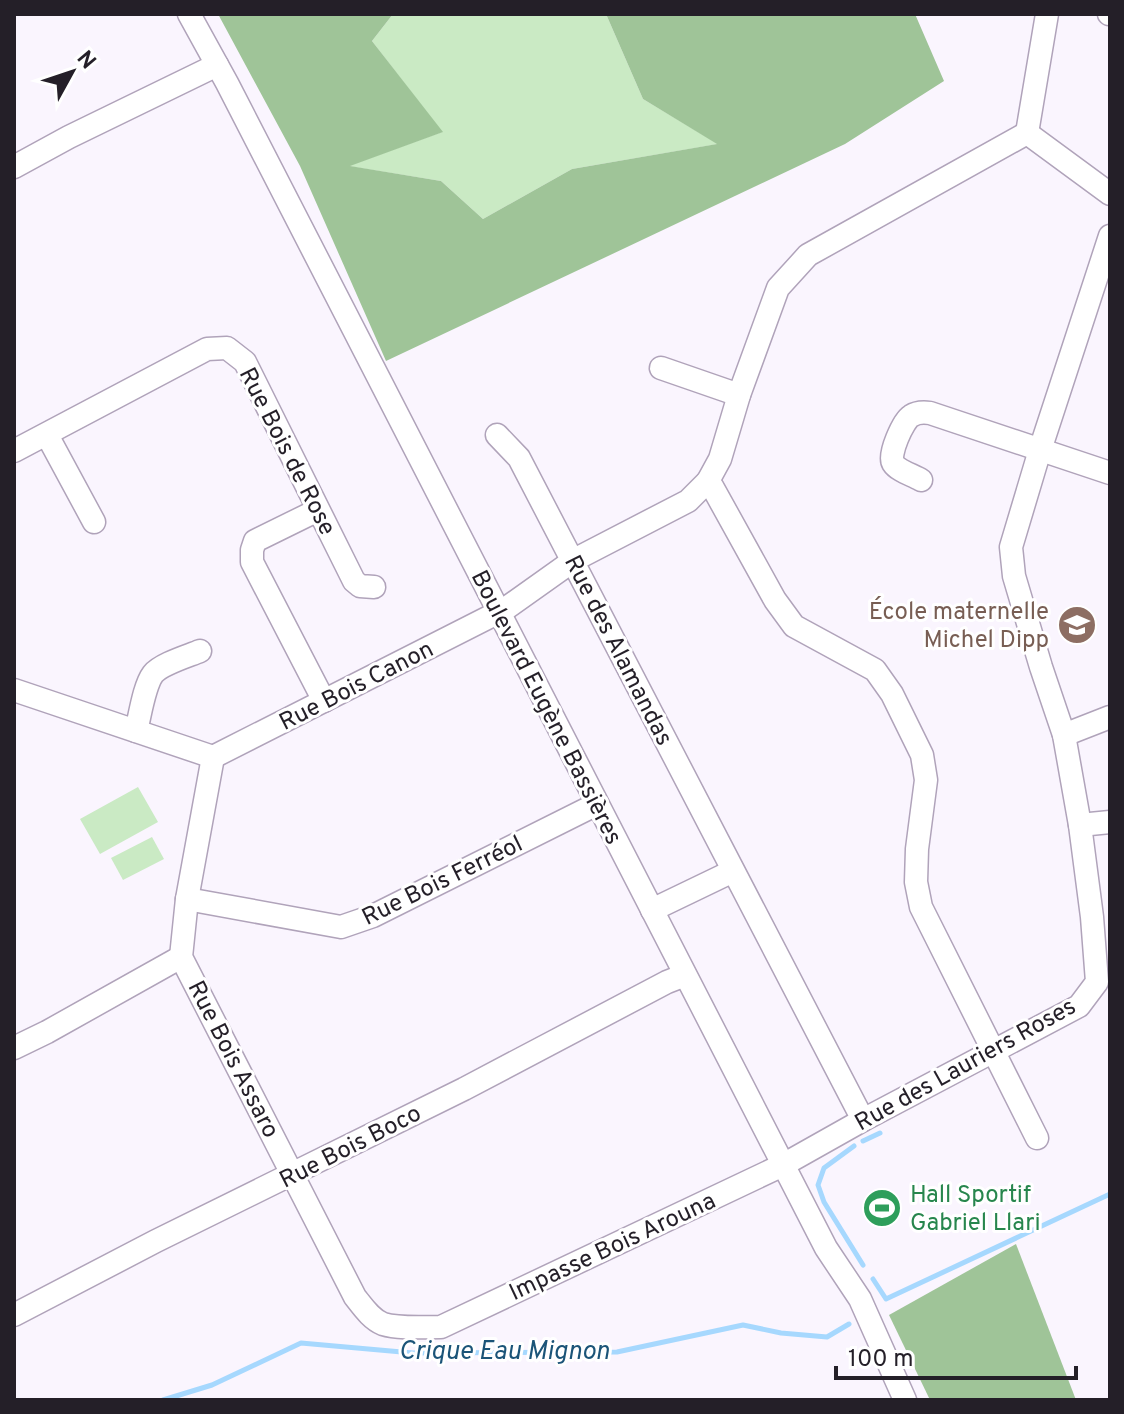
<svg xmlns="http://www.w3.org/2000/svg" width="1124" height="1414" font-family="Overpass,sans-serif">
  <rect width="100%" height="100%" fill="#faf5fe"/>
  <!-- green -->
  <g fill="#caeac4">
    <polygon points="393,14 606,14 643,99 718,144 572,169 483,219 441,181 348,166 442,132 372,41"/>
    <polygon points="138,787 158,822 100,854 80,819"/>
    <polygon points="152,837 164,859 123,880 111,858"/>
  </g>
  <!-- forest -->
  <g fill="#9fc498">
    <polygon points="218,14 393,14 372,41 443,132 350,166 441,181 483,219 572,169 717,144 643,99 606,14 915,14 944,81 845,144 386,361 300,166"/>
    <polygon points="1016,1244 1076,1400 930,1400 889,1315"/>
  </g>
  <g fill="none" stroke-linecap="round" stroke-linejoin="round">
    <!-- stream -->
    <g stroke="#a6d8fe" stroke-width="5">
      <polyline points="863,1141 880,1133"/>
      <polyline points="854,1146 824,1168 818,1185 824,1202 863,1265"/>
      <polyline points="873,1279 886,1299 1110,1194"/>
      <polyline points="163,1400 212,1385 301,1343 413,1353 617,1352 743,1325 781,1333 827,1337 849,1324"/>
    </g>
    <!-- minor casing -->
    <g stroke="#b0a3ba" stroke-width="25">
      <g id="minor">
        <polyline points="189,14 227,83 826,1248 860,1299 905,1400"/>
        <polyline points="1109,14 1110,14"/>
        <polyline points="1027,133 1047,14"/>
        <polyline points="1027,133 1110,194"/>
        <polyline points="14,167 69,137 217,65"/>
        <polyline points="661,368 739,395"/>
        <polyline points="47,435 94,522"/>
        <polyline points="497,435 519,458 863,1120"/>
        <polyline points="14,451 207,349 227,348 245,362 354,581 360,586 374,587"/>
        <path d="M 921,480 C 913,475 898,471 893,463 C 888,455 903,421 911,416 C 917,412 923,412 930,413 L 1110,473"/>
        <polyline points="708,481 713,488 775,600 794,626 875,670 892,694 922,755 926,780 917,849 916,882 921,907 1037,1138"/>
        <polyline points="318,510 255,541 252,550 252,562 324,701"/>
        <polyline points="14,690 213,757"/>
        <path d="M 136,731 C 140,716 144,686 153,674 C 161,664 188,656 200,651"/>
        <polyline points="1064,735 1110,717"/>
        <path d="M 213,757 L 187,899 L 181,957 L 355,1297 C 363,1307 371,1319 383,1324 C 399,1329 424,1327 441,1327 L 783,1165 L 863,1120 L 1079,1006 L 1097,982 L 1092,917 L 1080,825 L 1064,735 L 1041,667 L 1014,576 L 1011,547 L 1040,450 L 1110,236"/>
        <polyline points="213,757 505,609 574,560 688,501 708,481 720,459 739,395 778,288 808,255 1027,133"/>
        <polyline points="1080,825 1110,822"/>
        <polyline points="187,899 341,927 373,916 597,804"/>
        <polyline points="652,910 733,871"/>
        <polyline points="14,1048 47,1032 181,957"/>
        <polyline points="14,1315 156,1241 464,1089 667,982 685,975"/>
      </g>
    </g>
    <!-- minor -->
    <use href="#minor" stroke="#fff" stroke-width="22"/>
  </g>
  <!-- icons -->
  <defs>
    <g id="school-disc" transform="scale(2)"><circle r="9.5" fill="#8d6e63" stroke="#fff"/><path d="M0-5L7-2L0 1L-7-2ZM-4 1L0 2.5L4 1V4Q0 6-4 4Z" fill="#fff"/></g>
    <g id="stadium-disc" transform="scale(2)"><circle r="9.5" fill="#2e9e5b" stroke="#fff"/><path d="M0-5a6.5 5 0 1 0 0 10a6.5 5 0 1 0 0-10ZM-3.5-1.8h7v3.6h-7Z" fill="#fff"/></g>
  </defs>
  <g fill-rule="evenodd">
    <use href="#school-disc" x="1077" y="625"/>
    <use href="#stadium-disc" x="882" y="1208"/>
  </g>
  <g text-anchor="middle" stroke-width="6" stroke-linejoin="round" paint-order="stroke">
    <!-- street labels -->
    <g font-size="24" fill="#241f28" stroke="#fff">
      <text transform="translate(288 451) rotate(63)" y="8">Rue Bois de Rose</text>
      <text transform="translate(619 650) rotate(63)" y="8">Rue des Alamandas</text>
      <text transform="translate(356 685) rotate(-27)" y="8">Rue Bois Canon</text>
      <text transform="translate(547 707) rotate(63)" y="8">Boulevard Eugène Bassières</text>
      <text transform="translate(442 880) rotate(-26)" y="8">Rue Bois Ferréol</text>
      <text transform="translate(234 1059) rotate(63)" y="8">Rue Bois Assaro</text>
      <text transform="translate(965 1064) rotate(-29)" y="8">Rue des Lauriers Roses</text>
      <text transform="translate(350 1146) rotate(-27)" y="8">Rue Bois Boco</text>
      <text transform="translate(612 1246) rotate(-25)" y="8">Impasse Bois Arouna</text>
    </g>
    <!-- education labels -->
    <g font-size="24" fill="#785e54" stroke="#fff" text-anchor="end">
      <text x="1049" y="619">École maternelle<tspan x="1049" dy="28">Michel Dipp</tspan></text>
    </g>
    <!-- leisure labels -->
    <g font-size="24" fill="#27864d" stroke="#fff" text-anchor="start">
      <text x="910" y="1202">Hall Sportif<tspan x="910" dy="28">Gabriel Llari</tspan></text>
    </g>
    <!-- water labels -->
    <g font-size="26" font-style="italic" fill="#1b5478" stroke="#fff">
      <text x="504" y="1359">Crique Eau Mignon</text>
    </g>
  </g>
  <!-- border -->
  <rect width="1124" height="1414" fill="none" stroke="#241f28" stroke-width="32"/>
  <!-- north arrow -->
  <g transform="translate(72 72) rotate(50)" stroke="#ffffff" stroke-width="6" paint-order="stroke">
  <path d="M0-6L14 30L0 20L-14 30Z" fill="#241f28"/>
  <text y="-12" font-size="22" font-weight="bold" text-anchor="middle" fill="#241f28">N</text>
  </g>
  <!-- scale -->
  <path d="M836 1366v12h240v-12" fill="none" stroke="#241f28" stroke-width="4"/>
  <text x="848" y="1366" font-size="24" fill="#241f28" stroke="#ffffff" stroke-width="6" paint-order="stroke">100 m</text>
</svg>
